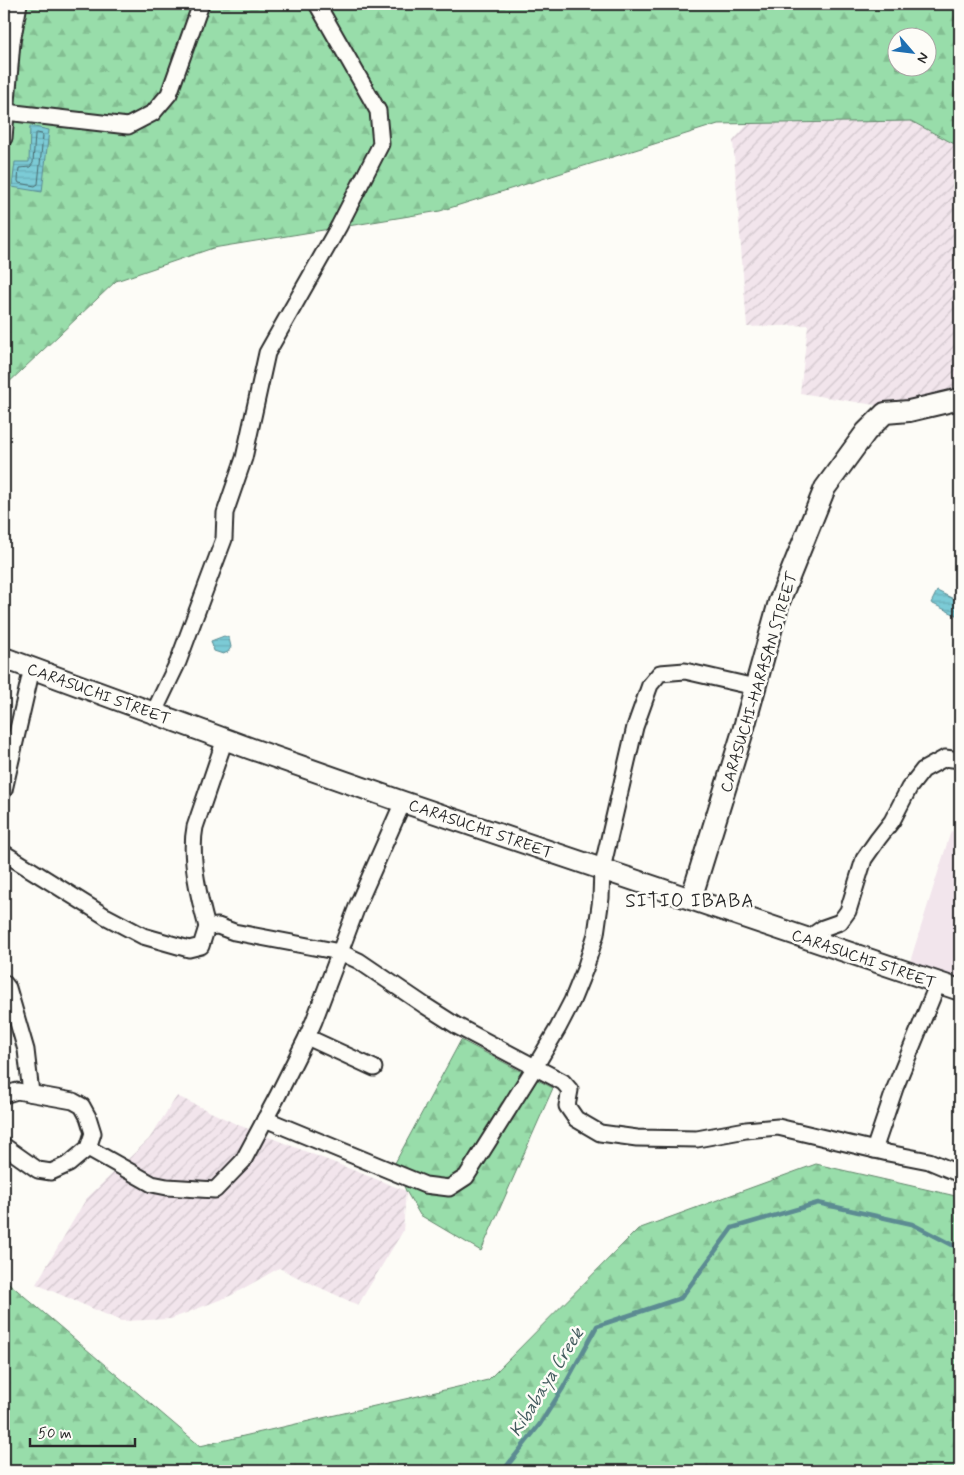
<svg xmlns="http://www.w3.org/2000/svg" width="964" height="1475" font-family="Mynerve,sans-serif">
  <defs>
    <pattern id="industrial-furrows" width="10" height="10" patternUnits="userSpaceOnUse" patternTransform="scale(1.25)"><rect width="10" height="10" fill="#f2e5ec"/><path d="M-1 1l2-2M0 10L10 0M9 11l2-2" fill="none" stroke="#d0c5cb"/></pattern>
    <pattern id="forest-firs" width="22" height="20" patternUnits="userSpaceOnUse" patternTransform="scale(1.25)"><rect width="22" height="20" fill="#98ddaa"/><path d="M5 1l3.5 6h-7zM16 11l3.5 6h-7z" fill="#83be92"/></pattern>
    <pattern id="water-rules" width="6" height="5" patternUnits="userSpaceOnUse" patternTransform="scale(1.25)"><rect width="6" height="5" fill="#7bcbd6"/><path d="M0 2.5h6" fill="none" stroke="#6aaeb8"/></pattern>
  </defs>
  <rect width="100%" height="100%" fill="#fdfcf7"/>
  <filter id="ink" filterUnits="userSpaceOnUse"><feTurbulence type="fractalNoise" baseFrequency=".02" numOctaves="2"/><feDisplacementMap in="SourceGraphic" scale="10" xChannelSelector="R" yChannelSelector="G"/><feConvolveMatrix kernelMatrix="1 2 1 2 8 2 1 2 1" color-interpolation-filters="sRGB"/></filter>
  <g filter="url(#ink)">
    <!-- built -->
    <polygon fill="#f2e5ec" points="951,831 960,834 960,981 909,965"/>
    <!-- industrial -->
    <g fill="url(#industrial-furrows)">
      <polygon points="911,121 960,147 960,389 881,406 800,393 808,325 747,327 733,141 749,123"/>
      <polygon points="177,1096 236,1124 406,1191 403,1231 358,1305 299,1278 279,1268 232,1295 171,1319 121,1321 36,1284 86,1199 149,1139"/>
    </g>
    <!-- forest -->
    <g fill="url(#forest-firs)" stroke="#62846a" fill-rule="evenodd">
      <path d="M 4,4 L 960,4 L 960,147 L 911,121 L 718,124 L 440,211 L 213,248 L 116,281 L 4,387 ZM 896,38 L 926,38 L 926,68 L 896,68 Z"/>
      <polygon points="461,1040 553,1088 481,1251 420,1215 406,1191 395,1163"/>
      <polygon points="816,1164 960,1197 960,1471 4,1471 4,1279 200,1446 488,1380 638,1229"/>
    </g>
    <!-- water -->
    <g fill="url(#water-rules)" stroke="#5b8b92">
      <polygon points="30,126 49,130 42,192 12,187 15,162 29,162"/>
      <polygon points="937,591 960,602 960,617 931,603"/>
      <polygon points="224,636 229,638 231,647 228,652 223,654 214,651 211,641"/>
    </g>
    <g fill="none" stroke-linecap="round" stroke-linejoin="round">
      <!-- shore -->
      <polygon stroke="#4b6b6f" stroke-width="1" points="37,133 42,134 43,136 38,184 35,186 19,183 18,181 19,168 30,167 33,163 35,135"/>
      <!-- stream -->
      <polyline stroke="#5b8b92" stroke-width="4.5" points="503,1471 540,1424 563,1388 597,1326 681,1298 732,1228 818,1203 912,1224 960,1249"/>
      <!-- street casing -->
      <g stroke="#2b2b2b" stroke-width="19">
        <g id="street">
          <polyline points="6,112 128,126 153,113 169,94 201,4"/>
          <polyline points="4,138 12,42 19,4"/>
          <polyline points="154,712 178,662 224,539 225,513 244,458 267,353 339,226 381,144 378,111 317,4"/>
          <polyline points="4,790 32,668"/>
          <polyline points="4,853 105,916 143,936 189,949 201,946 207,927 218,926 234,932 340,952 359,961 424,1005 457,1026 563,1082 570,1090 567,1106 576,1119 600,1133 637,1138 697,1139 746,1130 778,1127 888,1153 929,1161 960,1174"/>
          <path d="M 207,927 C 199,898 189,857 195,827 L 225,739"/>
          <polyline points="807,939 823,928 840,922 848,911 864,859 878,839 892,821 909,788 923,770 945,758 960,760"/>
          <polyline points="4,983 8,988 26,1050 31,1093"/>
          <polyline points="307,1037 374,1068"/>
          <polyline points="4,1095 17,1091 73,1101 82,1106 88,1117 93,1133 88,1148 69,1164 51,1172 38,1170 4,1146"/>
          <polyline points="265,1119 425,1185 449,1188 466,1177 535,1067 558,1028 572,1001 585,969 596,934 601,898 602,869 635,727 650,685 660,673 685,671 755,687"/>
          <polyline points="88,1148 152,1184 167,1187 215,1190 243,1161 277,1097 307,1037 314,1021 358,904 403,802"/>
          <polyline points="874,1150 895,1088 938,983"/>
        </g>
      </g>
      <!-- secondary casing -->
      <g stroke="#2b2b2b" stroke-width="24">
        <g id="secondary">
          <polyline points="4,658 249,748 403,802 960,990"/>
          <polyline points="691,899 743,731 779,602 825,488 866,432 885,413 909,411 960,399"/>
        </g>
      </g>
      <!-- street -->
      <use href="#street" stroke="#fdfcf7" stroke-width="15"/>
      <!-- secondary -->
      <use href="#secondary" stroke="#fdfcf7" stroke-width="20"/>
    </g>
  </g>
  <g text-anchor="middle" stroke-width="5" stroke-linejoin="round" paint-order="stroke">
    <!-- street labels -->
    <g font-size="16" fill="#2b2b2b" stroke="#fdfcf7">
      <text transform="translate(758 682) rotate(-73)" y="6">CARASUCHI-HARASAN STREET</text>
      <text transform="translate(99 693) rotate(20)" y="6">CARASUCHI STREET</text>
      <text transform="translate(481 828) rotate(19)" y="6">CARASUCHI STREET</text>
      <text transform="translate(864 958) rotate(19)" y="6">CARASUCHI STREET</text>
    </g>
    <!-- water labels -->
    <g font-size="18" font-style="italic" fill="#435b5e" stroke="#fdfcf7">
      <text transform="translate(546 1382) rotate(-58)" y="6">Kibabaya Creek</text>
    </g>
    <!-- quarter labels -->
    <g font-size="19" letter-spacing="1" fill="#2b2b2b" stroke="#fdfcf7">
      <text x="690" y="907">SITIO IBABA</text>
    </g>
  </g>
  <!-- margin -->
  <rect width="964" height="1475" fill="none" stroke="#fdfcf7" stroke-width="20"/>
  <rect x="10" y="10" width="944" height="1455" fill="none" stroke="#2b2b2b" stroke-width="2" filter="url(#ink)"/>
  <!-- north arrow -->
  <g transform="translate(912 52) rotate(118)"><circle r="24" fill="#fdfcf7" stroke="#a9a8a5"/>
  <path d="M0-4L9 19L0 12L-9 19Z" fill="#1f6fb2"/>
  <text y="-8" font-size="14" font-weight="bold" text-anchor="middle" fill="#2b2b2b">N</text>
  </g>
  <!-- scale -->
  <path d="M30 1438v8h105v-8" fill="none" stroke="#2b2b2b" stroke-width="2.5"/>
  <text x="38" y="1438" font-size="15" fill="#2b2b2b" stroke="#fdfcf7" stroke-width="4" paint-order="stroke">50 m</text>
</svg>
